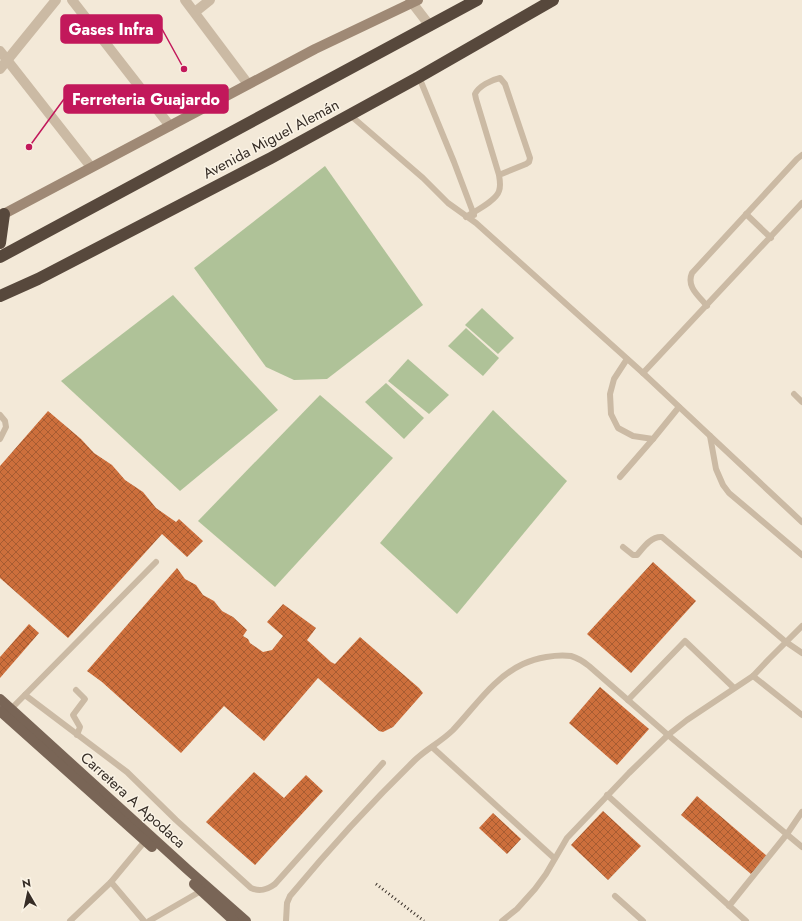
<svg xmlns="http://www.w3.org/2000/svg" width="802" height="921" font-family="Jost,sans-serif">
  <defs>
    <pattern id="building-cross-hatch" width="8" height="8" patternUnits="userSpaceOnUse"><rect width="8" height="8" fill="#cd6f3c"/><path d="M0 0l8 8M0 8l8-8" fill="none" stroke="#a75c32"/></pattern>
  </defs>
  <rect width="100%" height="100%" fill="#f3e9d8"/>
  <!-- park -->
  <g fill="#afc298">
    <polygon points="325,166 423,305 327,379 294,380 266,367 194,268"/>
    <polygon points="173,295 278,410 180,491 61,381"/>
    <polygon points="482,308 514,338 498,354 465,325"/>
    <polygon points="466,328 499,358 483,376 448,346"/>
    <polygon points="408,359 449,395 429,414 388,381"/>
    <polygon points="386,383 424,418 404,439 365,402"/>
    <polygon points="320,395 393,458 275,587 198,521"/>
    <polygon points="493,410 567,481 457,614 380,543"/>
  </g>
  <!-- building -->
  <g fill="url(#building-cross-hatch)">
    <polygon points="48,411 81,439 94,453 112,465 125,480 143,492 156,508 176,522 179,519 203,541 187,557 162,534 68,638 0,578 0,466"/>
    <polygon points="653,562 696,601 631,673 587,634"/>
    <polygon points="177,568 185,579 196,585 203,595 214,601 222,611 233,617 247,630 243,636 248,639 250,643 263,652 272,650 283,636 267,622 283,604 316,628 307,640 331,662 335,664 360,637 419,688 423,693 393,727 383,732 379,731 318,678 264,741 224,706 181,753 102,682 87,671"/>
    <polygon points="29,624 39,633 0,678 0,657"/>
    <polygon points="600,687 649,729 617,765 569,723"/>
    <polygon points="254,772 284,798 306,775 323,791 255,865 206,822"/>
    <polygon points="697,796 767,856 751,874 681,815"/>
    <polygon points="603,811 641,846 608,880 571,845"/>
    <polygon points="493,813 521,839 507,854 479,828"/>
  </g>
  <g fill="none" stroke-linecap="round" stroke-linejoin="round">
    <!-- lane -->
    <g stroke="#cbbaa4" stroke-width="6">
      <polyline points="419,77 454,162 474,215"/>
      <polyline points="350,115 423,178 448,203 476,223 643,373 802,522"/>
      <polyline points="746,214 771,238"/>
      <path d="M 466,217 C 475,211 496,201 499,191 C 501,186 500,181 499,175 L 476,99 L 475,94 C 479,86 491,80 500,78 L 505,84 L 530,158 L 529,162 L 526,164 L 499,175"/>
      <path d="M 707,306 C 699,296 686,287 692,273 L 797,159 L 802,155"/>
      <polyline points="627,359 614,379 610,394 611,414 618,428 633,436 653,439 679,407"/>
      <polyline points="643,373 802,203"/>
      <polyline points="794,394 802,402"/>
      <polyline points="0,415 5,421 6,427 0,439"/>
      <polyline points="710,436 716,469 723,485 729,493 748,509 802,555"/>
      <polyline points="620,477 653,439"/>
      <path d="M 623,547 L 633,555 L 637,555 C 643,548 651,536 662,537 L 786,642 L 802,653"/>
      <polyline points="753,676 802,715"/>
      <polyline points="76,690 85,699 73,715 80,727 77,735"/>
      <path d="M 25,695 L 127,772 L 176,820 L 251,888 C 260,892 267,890 275,884 L 383,763"/>
      <polyline points="628,700 685,641 734,688"/>
      <polyline points="9,711 156,562"/>
      <polyline points="432,747 554,858"/>
      <polyline points="607,795 746,921"/>
      <polyline points="111,882 144,921"/>
      <polyline points="615,896 643,921"/>
      <polyline points="729,906 787,834 802,812"/>
      <polyline points="70,921 111,882 145,841"/>
      <polyline points="149,921 201,891"/>
      <path d="M 286,921 L 287,903 L 290,896 C 329,849 371,803 415,760 C 426,749 441,742 453,730 C 475,707 493,678 523,664 C 536,658 556,654 571,656 C 578,658 584,662 589,666 L 668,735 L 802,847"/>
      <polyline points="502,921 517,909 535,889 546,874 567,838 629,773 668,735 687,720 753,676 769,659 802,626"/>
    </g>
    <!-- street -->
    <g stroke="#cbbaa4" stroke-width="10">
      <polyline points="72,0 170,126"/>
      <polyline points="185,0 248,84"/>
      <polyline points="410,0 430,26"/>
      <polyline points="195,12 210,0"/>
      <polyline points="0,51 91,167"/>
      <polyline points="0,69 56,0"/>
    </g>
    <!-- secondary -->
    <polyline stroke="#9f8975" stroke-width="10" points="0,216 315,49 418,0"/>
    <!-- primary -->
    <g stroke="#796556" stroke-width="10">
      <polyline points="0,699 188,870 246,921"/>
      <polyline points="0,711 152,847"/>
      <polyline points="194,884 234,921"/>
    </g>
    <!-- highway -->
    <g stroke="#57483c" stroke-width="12">
      <polyline points="0,243 4,214"/>
      <polyline points="0,257 477,0"/>
      <polyline points="0,296 38,279 271,158 419,77 553,0"/>
    </g>
    <!-- rail -->
    <polyline stroke="#362d26" stroke-width="3" stroke-dasharray="1 3" stroke-linecap="butt" points="376,884 424,921"/>
  </g>
  <g text-anchor="middle" stroke-width="3" stroke-linejoin="round" paint-order="stroke">
    <!-- street labels -->
    <g font-size="15" fill="#362d26" stroke="#faf3e5">
      <text transform="translate(271 139) rotate(-28)" y="5">Avenida Miguel Alemán</text>
      <text transform="translate(133 800) rotate(42)" y="5">Carretera A Apodaca</text>
    </g>
  </g>
  <!-- callouts -->
  <path fill="none" stroke="#c2185b" stroke-width="1.5" d="M184 69L162 29M29 147L64 99"/>
  <g fill="#c2185b" stroke="#faf3e5" stroke-width="1.5">
    <circle cx="184" cy="69" r="4"/>
    <circle cx="29" cy="147" r="4"/>
  </g>
  <g fill="#c2185b" stroke="#c2185b" stroke-width="1.5">
    <rect x="61" y="15" width="101" height="28" rx="4"/>
    <rect x="64" y="85" width="164" height="28" rx="4"/>
  </g>
  <g font-size="16" text-anchor="middle" font-weight="bold" fill="#fff">
    <text x="111" y="35">Gases Infra</text>
    <text x="146" y="105">Ferreteria Guajardo</text>
  </g>
  <!-- north arrow -->
  <g transform="translate(28 893) rotate(351)" stroke="#faf3e5" stroke-width="3" paint-order="stroke">
  <path d="M0-3L7 15L0 10L-7 15Z" fill="#362d26"/>
  <text y="-6" font-size="11" font-weight="bold" text-anchor="middle" fill="#362d26">N</text>
  </g>
</svg>
